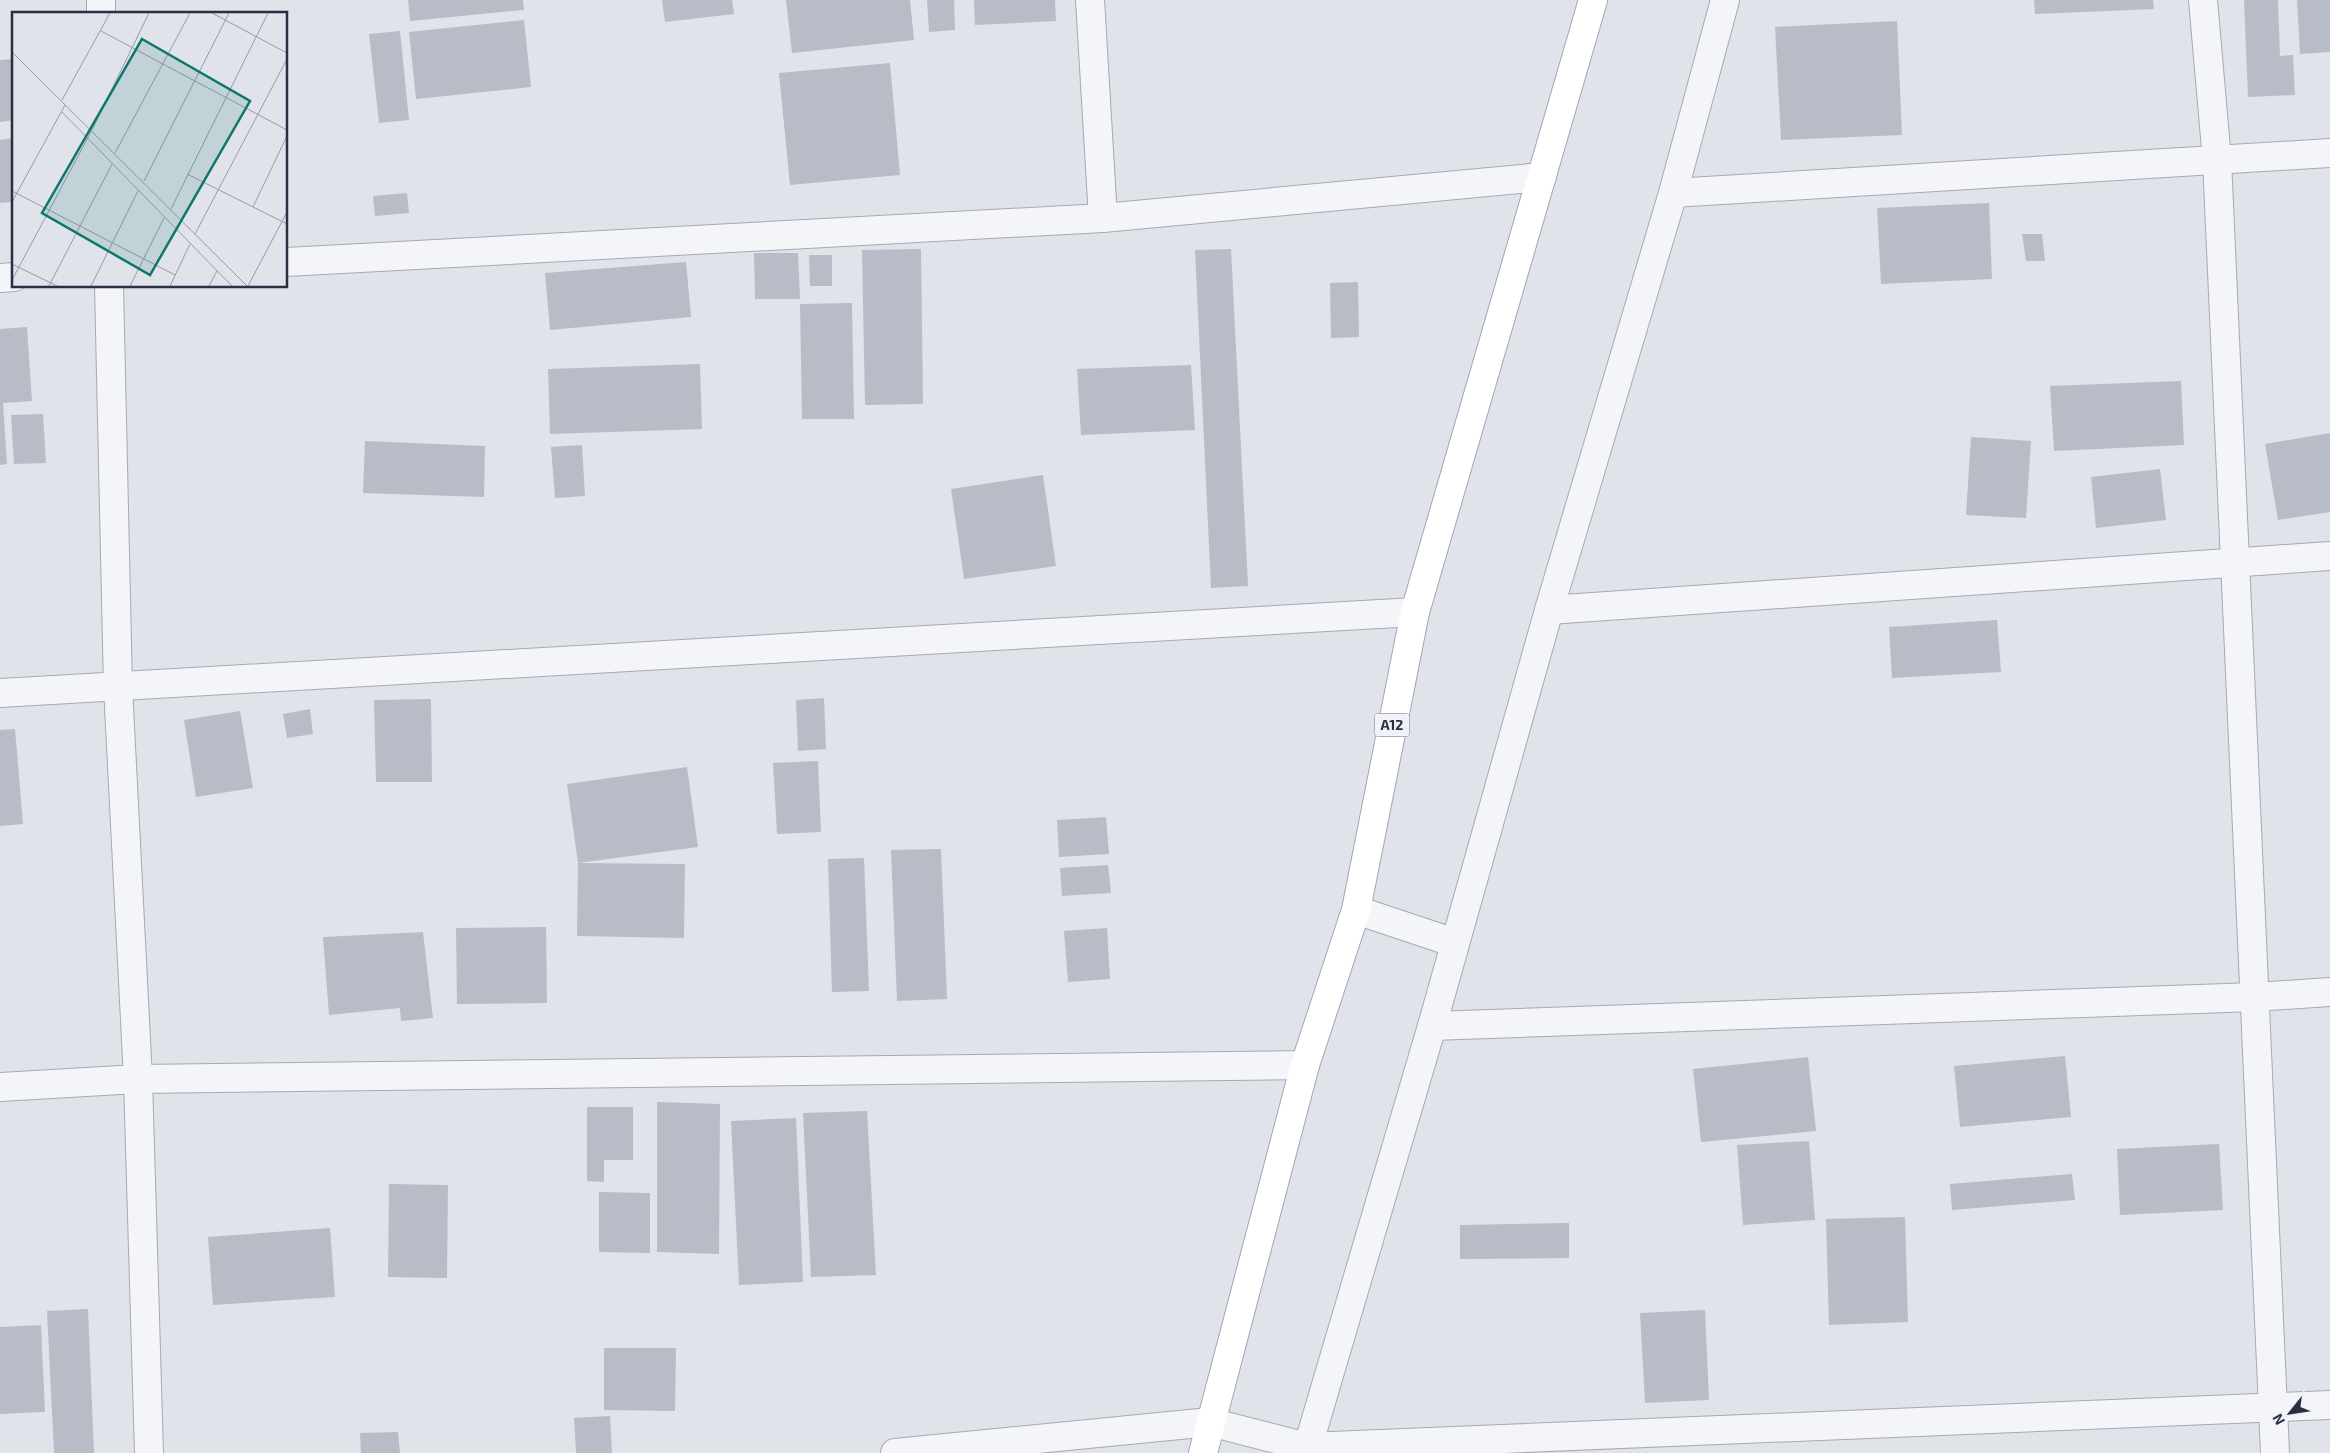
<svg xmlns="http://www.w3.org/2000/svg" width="2330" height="1453" font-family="'Exo 2',sans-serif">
  <rect width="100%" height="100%" fill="#e1e3ea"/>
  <!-- building -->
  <g fill="#b8bcc7">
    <polygon points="408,0 523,0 524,10 410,21"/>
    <polygon points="662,0 732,0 734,14 665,22"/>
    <polygon points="786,0 910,0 914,40 792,53"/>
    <polygon points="927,0 954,0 955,30 929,32"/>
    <polygon points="974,0 1055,0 1056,21 975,25"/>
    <polygon points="2034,0 2153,0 2154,9 2035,14"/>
    <polygon points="2244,0 2278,0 2280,56 2293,55 2295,95 2248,97"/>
    <polygon points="2297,0 2330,0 2330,52 2300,54"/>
    <polygon points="524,20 531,87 416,99 409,32"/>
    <polygon points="1897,21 1902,135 1781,140 1775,27"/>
    <polygon points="400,31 409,120 379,123 369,34"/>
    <polygon points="13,59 14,120 0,122 0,60"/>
    <polygon points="890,63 900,175 790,185 779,73"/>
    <polygon points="14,138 14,202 0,203 0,140"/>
    <polygon points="407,193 409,213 375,216 373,196"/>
    <polygon points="1989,203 1992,279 1881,284 1877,208"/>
    <polygon points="2022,234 2042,234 2045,261 2026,261"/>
    <polygon points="921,249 923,404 865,405 862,250"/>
    <polygon points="1231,249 1248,586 1211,588 1195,250"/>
    <polygon points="754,253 798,253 800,299 755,299"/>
    <polygon points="809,255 832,255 832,286 810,286"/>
    <polygon points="686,262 691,317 550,330 545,273"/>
    <polygon points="1358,282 1359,337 1331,338 1330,283"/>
    <polygon points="852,303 854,419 802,419 800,304"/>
    <polygon points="27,327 32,401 3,403 7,464 0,465 0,329"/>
    <polygon points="700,364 702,429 550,434 548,369"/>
    <polygon points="1191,365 1195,430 1081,435 1077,369"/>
    <polygon points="2181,381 2184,445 2054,451 2050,386"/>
    <polygon points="43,414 46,463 14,464 11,415"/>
    <polygon points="2330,433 2330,512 2278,520 2265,444"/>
    <polygon points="1971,437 2031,441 2026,518 1966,515"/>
    <polygon points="365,441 485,446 484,497 363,493"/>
    <polygon points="582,445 585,496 555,498 551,447"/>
    <polygon points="2160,469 2166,520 2096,528 2091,477"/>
    <polygon points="1043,475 1056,566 964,579 951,489"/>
    <polygon points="1997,620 2001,672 1892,678 1889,627"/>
    <polygon points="824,698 826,749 798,751 796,700"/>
    <polygon points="431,699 432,782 376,782 374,700"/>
    <polygon points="310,709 313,734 287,738 283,714"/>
    <polygon points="240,711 253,788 196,797 184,720"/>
    <polygon points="15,729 23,824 0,826 0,730"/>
    <polygon points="818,761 821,832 777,834 773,763"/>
    <polygon points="687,767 698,847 578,863 685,864 684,938 577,936 578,863 567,784"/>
    <polygon points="1106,817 1109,854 1059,857 1057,820"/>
    <polygon points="941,849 947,999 897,1001 891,850"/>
    <polygon points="864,858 869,991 832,992 828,859"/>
    <polygon points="1108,865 1111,893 1062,896 1060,868"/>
    <polygon points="546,927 547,1003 457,1004 456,928"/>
    <polygon points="1107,928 1110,979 1068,982 1064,931"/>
    <polygon points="423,932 433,1018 401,1021 400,1008 329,1015 323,937"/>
    <polygon points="2065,1056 2071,1117 1960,1127 1954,1066"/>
    <polygon points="1808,1057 1816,1131 1701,1142 1693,1069"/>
    <polygon points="657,1102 720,1104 719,1254 657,1252"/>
    <polygon points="587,1107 633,1107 633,1160 604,1160 604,1182 587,1181"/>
    <polygon points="867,1111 876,1275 811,1277 803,1113"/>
    <polygon points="796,1118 803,1282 739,1285 731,1121"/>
    <polygon points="1809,1141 1815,1220 1743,1225 1737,1145"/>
    <polygon points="2219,1144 2223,1210 2120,1215 2117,1149"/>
    <polygon points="2072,1174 2075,1200 1952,1210 1950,1184"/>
    <polygon points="389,1184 448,1185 447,1278 388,1277"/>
    <polygon points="599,1192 650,1193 650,1253 599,1252"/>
    <polygon points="1905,1217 1908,1322 1829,1325 1826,1219"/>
    <polygon points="1569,1223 1569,1258 1460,1259 1460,1225"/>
    <polygon points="330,1228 335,1297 213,1305 208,1237"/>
    <polygon points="88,1309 94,1453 54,1453 47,1311"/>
    <polygon points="1705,1310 1709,1400 1645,1403 1640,1313"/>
    <polygon points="41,1325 45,1412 0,1414 0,1327"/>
    <polygon points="604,1348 676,1348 675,1411 604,1410"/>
    <polygon points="610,1416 612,1453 576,1453 574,1418"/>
    <polygon points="398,1432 400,1453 361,1453 360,1433"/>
  </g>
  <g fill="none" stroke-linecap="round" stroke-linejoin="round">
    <!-- street casing -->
    <g stroke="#a6a9b4" stroke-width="30">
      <g id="street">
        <polyline points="101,0 101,14"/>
        <polyline points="1090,0 1103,218"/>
        <polyline points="2203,0 2217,160 2275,1453"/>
        <polyline points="1673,193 2330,153"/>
        <polyline points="286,262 1103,218 1542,177"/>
        <polyline points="0,278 14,277"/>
        <polyline points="109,286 118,687 138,1079 149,1453"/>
        <polyline points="1549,610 2330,556"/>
        <polyline points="0,693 1415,612"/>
        <polyline points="1356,910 1455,943"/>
        <polyline points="1432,1026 2255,997 2330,992"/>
        <polyline points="0,1087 138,1079 1305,1065"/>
        <polyline points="895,1453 1210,1422 1307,1447 2330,1405"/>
        <polyline points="1306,1453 1432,1026 1549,610 1673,193 1725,0"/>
      </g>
    </g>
    <!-- primary casing -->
    <g stroke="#a0a6b6" stroke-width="30">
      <polyline id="primary" points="1203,1453 1305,1065 1356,910 1415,612 1593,0"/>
    </g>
    <!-- street -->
    <use href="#street" stroke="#f3f5f8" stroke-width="28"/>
    <!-- primary -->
    <use href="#primary" stroke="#fff" stroke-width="28"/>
  </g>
  <g text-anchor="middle" stroke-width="4" stroke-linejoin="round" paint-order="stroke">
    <!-- shield labels -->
    <rect fill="#f0f2f7" stroke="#656a78" stroke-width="1" x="1374.5" y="713.5" width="35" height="23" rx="4"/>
    <g font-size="14" font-weight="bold" fill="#292f42">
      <text x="1392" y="730">A12</text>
    </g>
  </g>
  <!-- overview -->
  <g transform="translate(12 12)">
    <rect width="275" height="275" fill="#e1e3ea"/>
    <path fill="none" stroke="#979ba7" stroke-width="1" d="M 200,1 L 275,41M 89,19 L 275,118M 0,40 L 235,274M 50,88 L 98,1M 50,100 L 220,274M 103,141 L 178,1M 175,162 L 275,212M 132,169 L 217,1M 0,179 L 163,263M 0,190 L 53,93M 241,195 L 275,124M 159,197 L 256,1M 183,222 L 275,47M 0,252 L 45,274M 0,268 L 80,118 L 137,1M 37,274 L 100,152M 79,274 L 126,179M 118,274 L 152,206M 158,274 L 178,232M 197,274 L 205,259M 236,274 L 275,200"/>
    <path fill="#0f766e" fill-opacity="0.15" stroke="#0f766e" stroke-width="2.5" d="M 130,27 L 238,89 L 138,263 L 30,201 Z"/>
    <rect width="275" height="275" fill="none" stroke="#292f42" stroke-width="2.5"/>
  </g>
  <!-- north arrow -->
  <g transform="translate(2290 1413) rotate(240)" stroke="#f0f2f7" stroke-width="4" paint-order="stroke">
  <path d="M0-4L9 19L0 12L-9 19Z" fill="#292f42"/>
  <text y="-8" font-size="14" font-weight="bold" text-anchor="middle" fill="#292f42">N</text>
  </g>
</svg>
